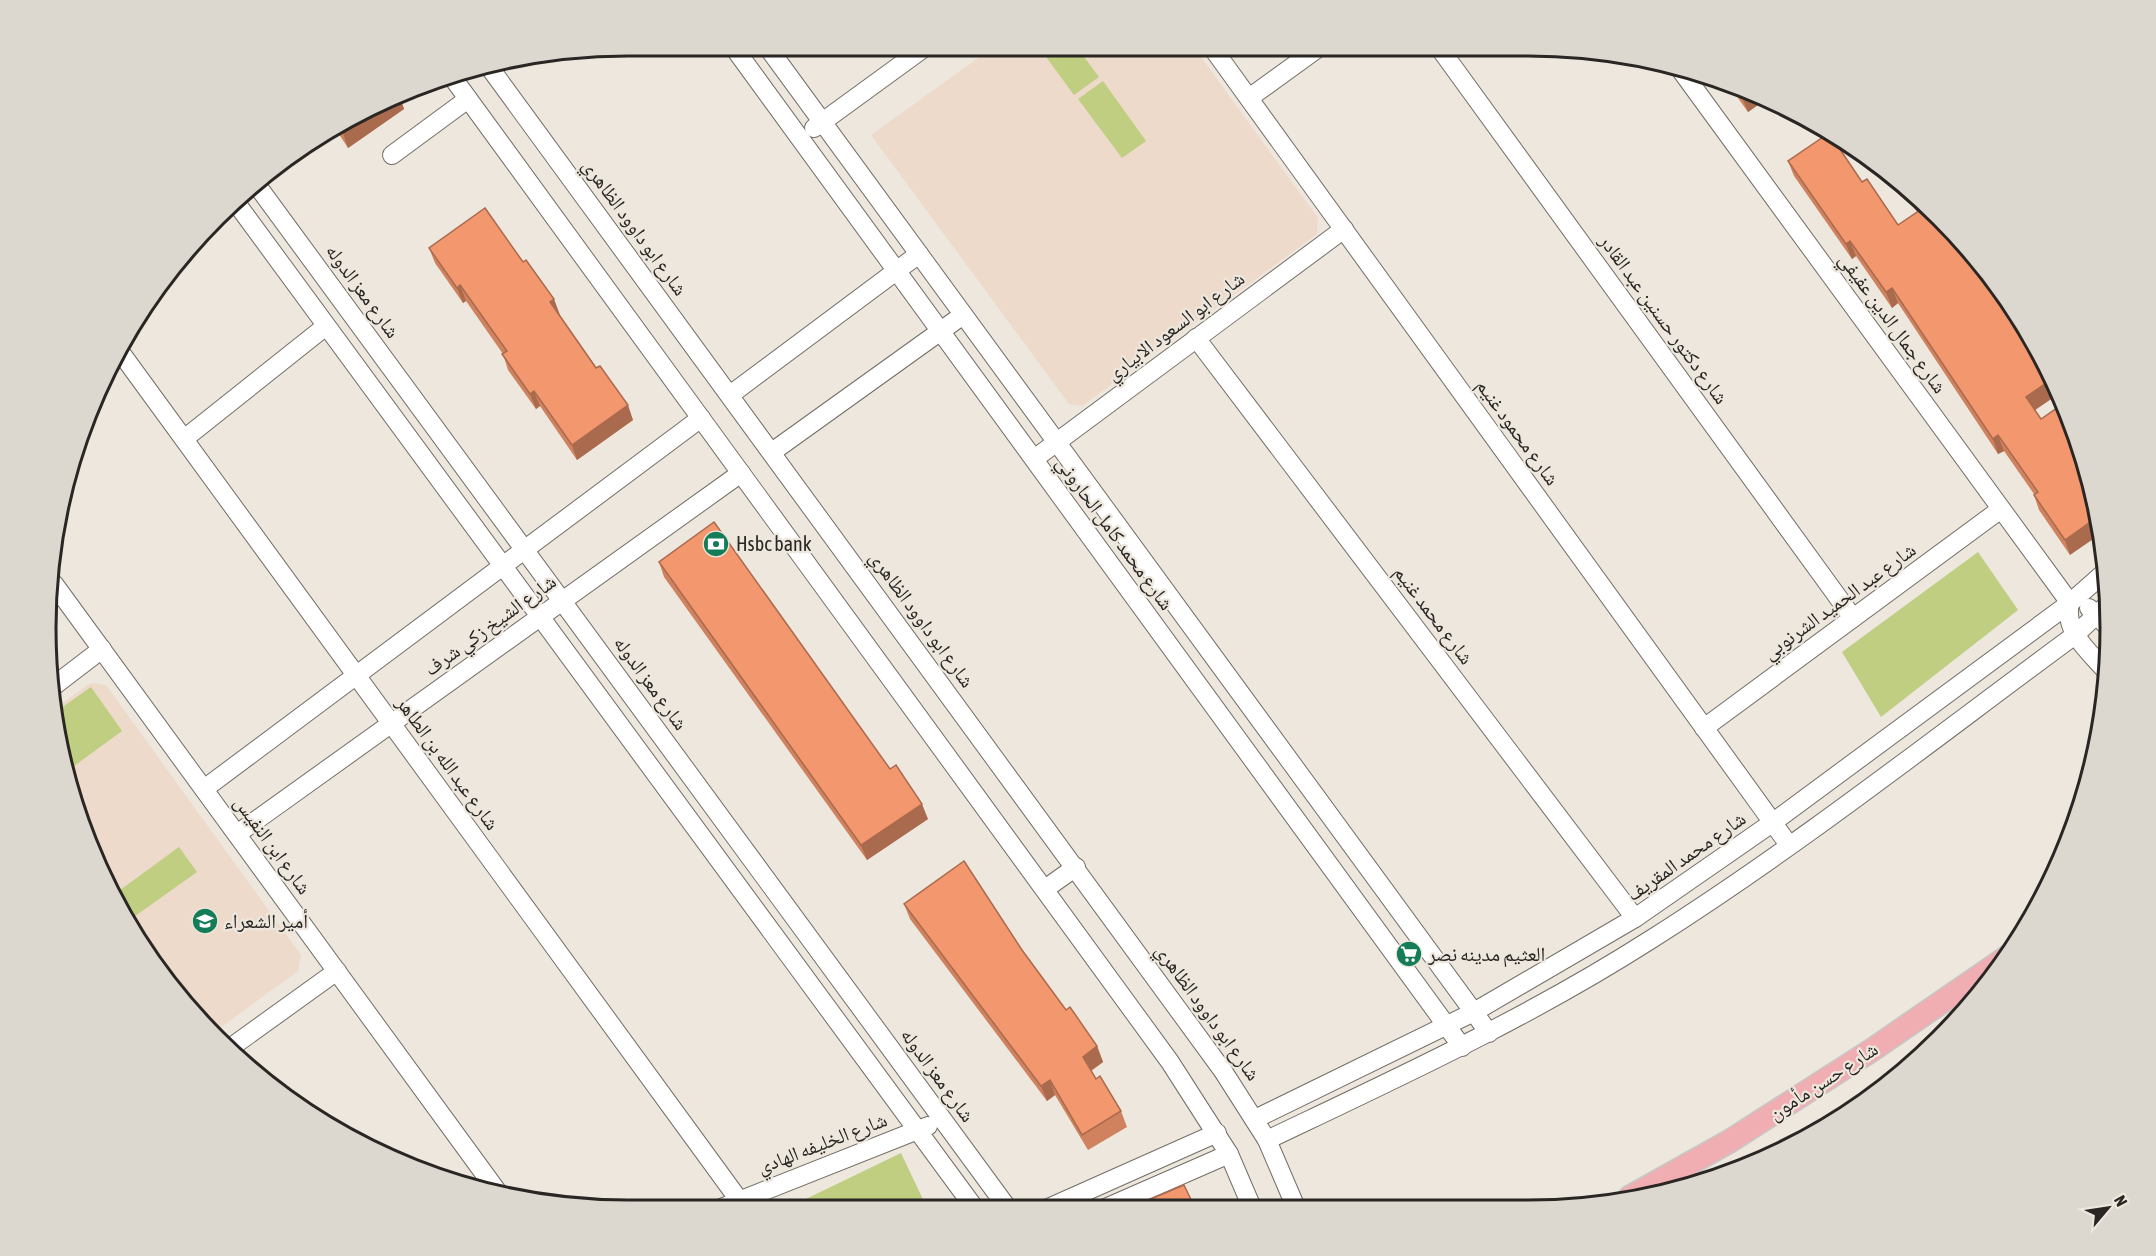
<svg xmlns="http://www.w3.org/2000/svg" width="2156" height="1256" font-family="'Asap Condensed','Noto Naskh Arabic',sans-serif">
  <rect width="100%" height="100%" fill="#ede7de"/>
  <!-- education -->
  <g fill="#eddaca">
    <polygon points="995,46 1193,46 1318,218 1317,234 1082,406 1069,404 871,135"/>
    <polygon points="90,683 106,685 301,955 298,971 213,1033 189,1012 89,851 56,708"/>
  </g>
  <!-- green -->
  <g fill="#c0ce82">
    <polygon points="1038,46 1076,46 1099,77 1074,95"/>
    <polygon points="1103,81 1146,141 1122,158 1078,99"/>
    <polygon points="1978,552 2018,610 1881,717 1842,652"/>
    <polygon points="91,687 122,731 70,769 57,711"/>
    <polygon points="179,847 197,872 131,919 116,893"/>
    <polygon points="901,1153 928,1210 783,1210"/>
  </g>
  <g fill="none" stroke-linecap="round" stroke-linejoin="round">
    <!-- minor casing -->
    <g stroke="#736e66" stroke-width="20">
      <g id="minor">
        <polyline points="732,45 1462,1047"/>
        <polyline points="766,45 1489,1033"/>
        <polyline points="1211,46 1789,845"/>
        <polyline points="1438,46 1853,618"/>
        <polyline points="490,68 1223,1071 1267,1140 1297,1210"/>
        <path d="M 1680,69 L 2070,603 C 2063,632 2090,652 2107,672"/>
        <polyline points="450,74 1170,1062 1229,1154 1253,1210"/>
        <polyline points="1249,98 1321,46"/>
        <polyline points="814,128 928,45"/>
        <polyline points="392,155 468,99"/>
        <polyline points="256,184 1009,1210"/>
        <polyline points="237,204 976,1210"/>
        <polyline points="1196,338 1635,918"/>
        <polyline points="121,353 739,1200"/>
        <polyline points="730,395 919,254"/>
        <polyline points="184,439 326,326"/>
        <polyline points="772,452 963,315"/>
        <polyline points="1034,459 1344,229"/>
        <polyline points="54,584 497,1191"/>
        <polyline points="2089,608 2111,630"/>
        <polyline points="51,688 102,649"/>
        <polyline points="1704,728 2001,509"/>
        <polyline points="204,789 701,418"/>
        <polyline points="237,834 741,473"/>
        <polyline points="1045,889 1076,867"/>
        <polyline points="230,1048 337,971"/>
        <polyline points="1255,1119 1474,1012 1635,918 1772,823 2070,603 2105,572"/>
        <path d="M 1267,1140 C 1397,1078 1528,1018 1650,940 C 1797,847 1935,738 2075,635 L 2109,603"/>
        <polyline points="716,1210 928,1126"/>
        <polyline points="1044,1210 1217,1133"/>
        <polyline points="1101,1210 1229,1154"/>
      </g>
    </g>
    <!-- major casing -->
    <g stroke="#c7c7c6" stroke-width="25">
      <g id="major">
        <polyline points="1819,1133 1822,1131"/>
        <polyline points="1630,1197 1730,1141 1872,1050 2010,955"/>
      </g>
    </g>
    <!-- minor -->
    <use href="#minor" stroke="#fff" stroke-width="18"/>
    <!-- major -->
    <use href="#major" stroke="#f0aeb3" stroke-width="22"/>
  </g>
  <!-- wall -->
  <g fill="#d0825f" fill-rule="evenodd">
    <polygon points="1726,81 1765,100 1748,112"/>
    <polygon points="400,98 404,109 348,148 337,131"/>
    <path d="M 1788,161 L 1862,182 L 1898,225 L 1917,212 L 1893,177 L 1940,216 L 2066,405 L 2070,555 L 2039,510 L 2034,495 L 2034,494 L 2004,451 L 1998,454 L 1898,303 L 1892,308 L 1856,256 L 1852,259 L 1794,176 ZM 2054,397 L 2060,405 L 2041,419 L 2035,410 Z"/>
    <polygon points="429,248 560,315 633,420 577,460 540,406 536,409 508,370 503,354 466,301 463,303 435,263"/>
    <polygon points="659,562 890,769 928,819 867,860 664,577"/>
    <polygon points="904,904 1022,950 1066,1010 1097,1046 1103,1062 1091,1071 1096,1079 1121,1111 1127,1127 1088,1150 1055,1095 1047,1101 910,919"/>
  </g>
  <!-- shaded-wall -->
  <g fill="#a96a4d">
    <polygon points="1749,92 1765,100 1748,112 1742,97"/>
    <polygon points="400,98 404,109 348,148 343,133 368,115"/>
    <polygon points="1850,241 1856,256 1852,259 1846,244"/>
    <polygon points="460,285 466,301 463,303 457,288"/>
    <polygon points="1892,288 1898,303 1892,308 1886,292"/>
    <polygon points="554,299 560,315 555,318 550,302"/>
    <polygon points="2049,381 2054,397 2032,412 2026,397"/>
    <polygon points="534,391 540,406 536,409 530,394"/>
    <polygon points="628,405 633,420 577,460 572,445"/>
    <polygon points="1998,435 2004,451 1998,454 1993,439"/>
    <polygon points="2100,515 2102,533 2070,555 2065,540"/>
    <polygon points="922,804 928,819 867,860 861,845"/>
    <polygon points="1097,1046 1103,1062 1089,1072 1083,1057"/>
    <polygon points="1050,1080 1055,1095 1047,1101 1041,1086"/>
  </g>
  <!-- building -->
  <g fill="#f2976e" stroke="#a96a4d" stroke-width="1.5" fill-rule="evenodd">
    <polygon points="1734,85 1749,92 1742,97"/>
    <polygon points="368,115 343,133 341,129"/>
    <path d="M 1829,133 L 1862,182 L 1867,179 L 1898,225 L 1920,210 L 1904,186 L 1940,216 L 2013,304 L 2066,405 L 2100,514 L 2100,515 L 2065,540 L 2034,495 L 2038,492 L 1998,435 L 1993,439 L 1892,288 L 1886,292 L 1850,241 L 1846,244 L 1788,161 ZM 2049,381 L 2064,403 L 2041,419 L 2026,397 Z"/>
    <polygon points="485,208 523,262 526,260 554,299 550,302 596,368 600,366 628,405 572,445 534,391 530,394 502,354 507,351 460,285 457,288 429,248"/>
    <polygon points="714,522 890,769 896,765 922,804 861,845 659,562"/>
    <polygon points="964,861 1022,950 1066,1010 1070,1007 1097,1046 1083,1057 1096,1079 1100,1076 1121,1111 1082,1135 1050,1080 1041,1086 904,904"/>
    <polygon points="1184,1185 1196,1210 1130,1210 1129,1208"/>
  </g>
  <!-- icons -->
  <defs>
    <g id="bank-disc" transform="scale(1.35)"><circle r="9.5" fill="#147d58" stroke="#ede7de"/><path d="M-6-4H6V4H-6ZM0-2.3a2.3 2.3 0 1 0 0 4.6a2.3 2.3 0 1 0 0-4.6Z" fill="#fff"/></g>
    <g id="school-disc" transform="scale(1.35)"><circle r="9.5" fill="#147d58" stroke="#ede7de"/><path d="M0-5L7-2L0 1L-7-2ZM-4 1L0 2.5L4 1V4Q0 6-4 4Z" fill="#fff"/></g>
    <g id="supermarket-disc" transform="scale(1.35)"><circle r="9.5" fill="#147d58" stroke="#ede7de"/><path d="M-6-5.5h2.5l.6 2H6L4.5 2H-2.5L-4.4-4H-6ZM-1.5 3.2a1.3 1.3 0 1 0 .1 0ZM3 3.2a1.3 1.3 0 1 0 .1 0Z" fill="#fff"/></g>
  </defs>
  <g fill-rule="evenodd">
    <use href="#bank-disc" x="716" y="544"/>
    <use href="#school-disc" x="205" y="921"/>
    <use href="#supermarket-disc" x="1409" y="954"/>
  </g>
  <g text-anchor="middle" stroke-width="4.5" stroke-linejoin="round" paint-order="stroke">
    <!-- street labels -->
    <g font-size="20" fill="#292623" stroke="#ede7de">
      <text transform="translate(635 227) rotate(54)" y="7">شارع ابو داوود الظاهري</text>
      <text transform="translate(363 291) rotate(54)" y="7">شارع معز الدوله</text>
      <text transform="translate(1664 319) rotate(54)" y="7">شارع دكتور حسنين عبد القادر</text>
      <text transform="translate(1893 323) rotate(54)" y="7">شارع جمال الدين عفيفي</text>
      <text transform="translate(1175 326) rotate(-37)" y="7">شارع ابو السعود الابياري</text>
      <text transform="translate(1518 432) rotate(54)" y="7">شارع محمود غنيم</text>
      <text transform="translate(1115 533) rotate(54)" y="7">شارع محمد كامل الحاروني</text>
      <text transform="translate(1839 601) rotate(-36)" y="7">شارع عبد الحميد الشرنوبي</text>
      <text transform="translate(1434 615) rotate(53)" y="7">شارع محمد غنيم</text>
      <text transform="translate(922 619) rotate(54)" y="7">شارع ابو داوود الظاهري</text>
      <text transform="translate(490 625) rotate(-36)" y="7">شارع الشيخ زكي شرف</text>
      <text transform="translate(651 683) rotate(54)" y="7">شارع معز الدوله</text>
      <text transform="translate(448 763) rotate(54)" y="7">شارع عبد الله بن الطاهر</text>
      <text transform="translate(273 845) rotate(54)" y="7">شارع ابن النفيس</text>
      <text transform="translate(1686 856) rotate(-35)" y="7">شارع محمد المقريف</text>
      <text transform="translate(1208 1012) rotate(54)" y="7">شارع ابو داوود الظاهري</text>
      <text transform="translate(938 1075) rotate(54)" y="7">شارع معز الدوله</text>
      <text transform="translate(1823 1081) rotate(-33)" y="7">شارع حسن مأمون</text>
      <text transform="translate(822 1143) rotate(-21)" y="7">شارع الخليفه الهادي</text>
    </g>
    <!-- poi labels -->
    <g font-size="20" fill="#292623" stroke="#ede7de" text-anchor="start">
      <text x="736" y="551">Hsbc bank</text>
      <text x="224" y="928">أمير الشعراء</text>
      <text x="1428" y="961">العثيم مدينه نصر</text>
    </g>
  </g>
  <!-- crop -->
  <path d="M0 0H2156V1256H0ZM628 56H1528A572 572 0 0 1 2100 628V628A572 572 0 0 1 1528 1200H628A572 572 0 0 1 56 628V628A572 572 0 0 1 628 56Z" fill="#ddd8cf" fill-rule="evenodd"/>
  <path fill="none" stroke="#292623" stroke-width="3" d="M628 56H1528A572 572 0 0 1 2100 628V628A572 572 0 0 1 1528 1200H628A572 572 0 0 1 56 628V628A572 572 0 0 1 628 56Z"/>
  <!-- north arrow -->
  <g transform="translate(2108 1208) rotate(61)" stroke="#ede7de" stroke-width="4.5" paint-order="stroke">
  <path d="M0-4.5L10 22L0 15L-10 22Z" fill="#292623"/>
  <text y="-9" font-size="16" font-weight="bold" text-anchor="middle" fill="#292623">N</text>
  </g>
</svg>
